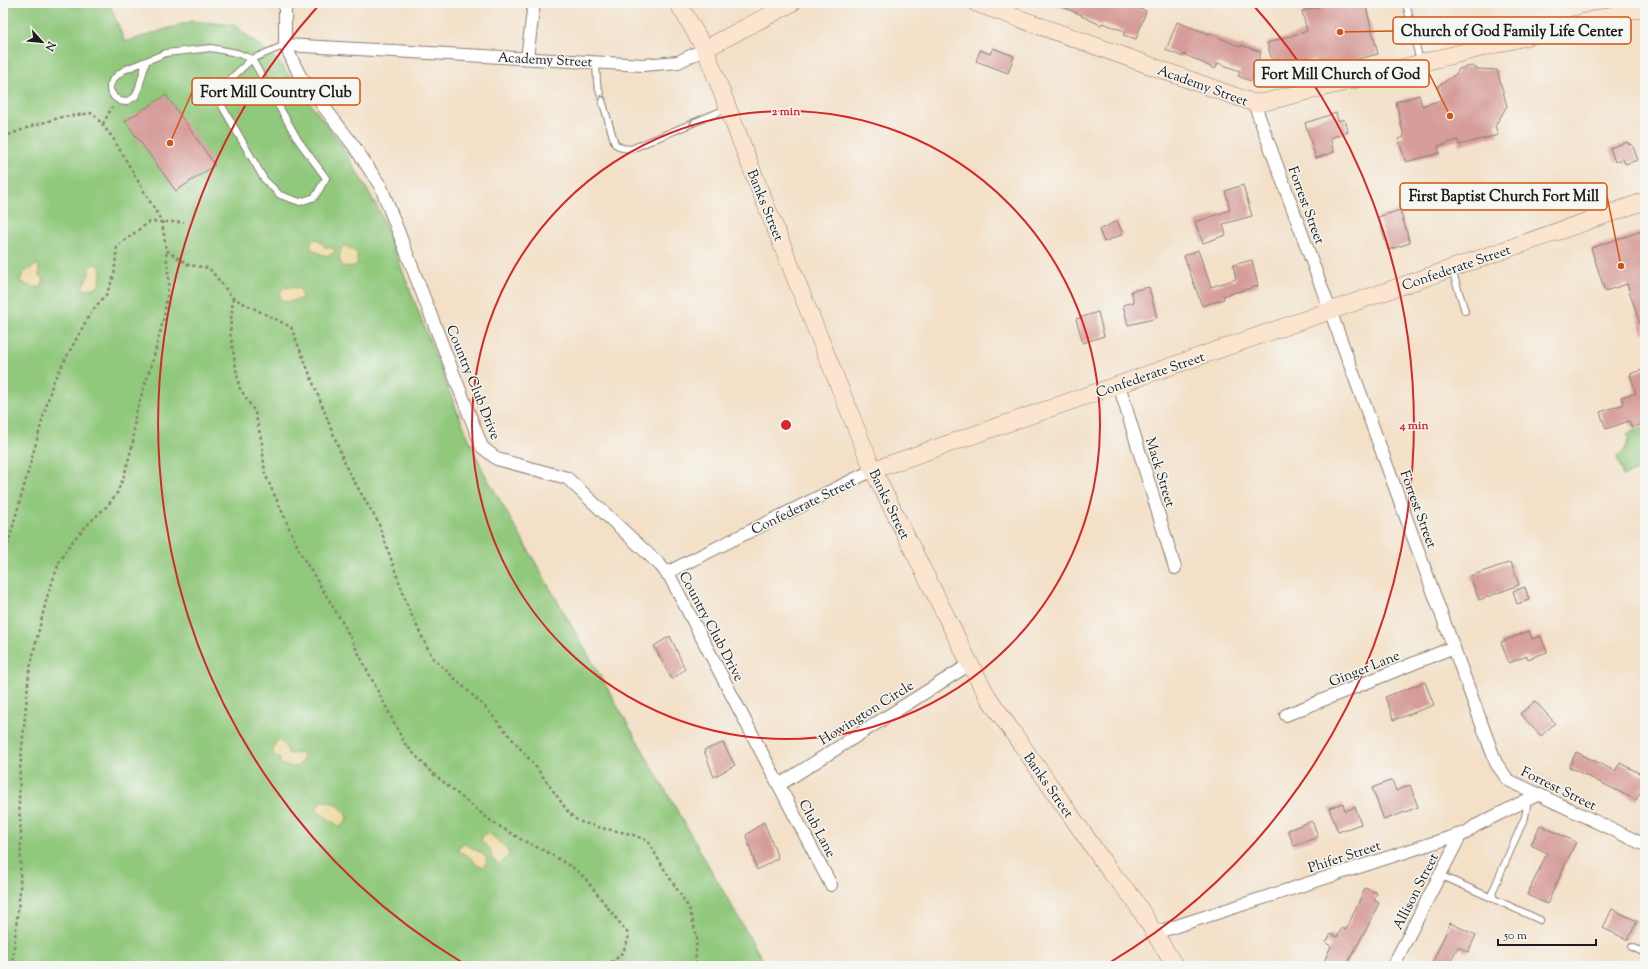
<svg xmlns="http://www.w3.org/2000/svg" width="1648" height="969" font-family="'Sorts Mill Goudy',serif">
  <rect width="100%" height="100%" fill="#f6f6f2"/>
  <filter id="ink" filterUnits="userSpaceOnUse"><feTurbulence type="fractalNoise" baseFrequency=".025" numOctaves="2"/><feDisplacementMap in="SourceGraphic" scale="8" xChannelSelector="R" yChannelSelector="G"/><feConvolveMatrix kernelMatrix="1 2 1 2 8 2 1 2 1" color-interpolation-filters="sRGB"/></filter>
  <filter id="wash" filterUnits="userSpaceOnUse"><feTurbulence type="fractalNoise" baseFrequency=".012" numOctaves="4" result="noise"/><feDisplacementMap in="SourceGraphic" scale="16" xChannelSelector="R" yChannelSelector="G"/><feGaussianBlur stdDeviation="0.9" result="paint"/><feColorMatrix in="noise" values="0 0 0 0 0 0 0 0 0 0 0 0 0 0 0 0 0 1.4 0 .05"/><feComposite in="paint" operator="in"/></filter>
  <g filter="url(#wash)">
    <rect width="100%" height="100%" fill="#f3e0c7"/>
    <!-- green -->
    <g fill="#90c87b" stroke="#56724c">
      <polygon points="3,3 109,3 125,42 192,21 234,25 278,61 339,141 380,212 454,404 482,469 766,966 3,966"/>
      <path d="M 1643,428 L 1645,435 L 1645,453 L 1643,453 L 1645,468 L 1623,476 L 1617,457 C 1626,451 1629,444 1628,433 Z"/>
    </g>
    <!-- sand -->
    <g fill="#eeda9e" stroke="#857b5d">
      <path d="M 315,239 L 319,240 L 325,247 L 335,249 L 335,252 L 329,256 C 322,255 316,252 310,247 L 311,242 Z"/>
      <path d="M 343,246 L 348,247 L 357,253 L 357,265 L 352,267 L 342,266 C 338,258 339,254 343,246 Z"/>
      <polygon points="38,264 39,268 39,276 44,279 41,287 31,287 20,281 23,273"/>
      <polygon points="96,264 101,269 100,283 96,287 86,290 82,287 89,275 89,267"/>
      <path d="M 290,287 C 299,288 303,289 301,299 L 287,302 L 281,300 C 279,295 280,292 283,288 Z"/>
      <path d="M 279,740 L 284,744 L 289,754 L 302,752 L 303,759 L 299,766 C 293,767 284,767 280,763 L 280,758 L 272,754 L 275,743 Z"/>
      <path d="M 321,801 C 333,801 345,807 347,819 L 344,824 L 340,827 L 316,810 Z"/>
      <polygon points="489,833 507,849 509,855 499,865 492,858 490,849 481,841 483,835"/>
      <path d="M 465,844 L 483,854 L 487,859 L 485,866 C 476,868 476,863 471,858 C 468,855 462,853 458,851 L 460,845 Z"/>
    </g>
    <g id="blocks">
      <!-- building -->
      <g fill="#d69c99">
        <polygon points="1053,3 1123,3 1146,11 1136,39 1123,35 1125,31 1102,23 1101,25 1081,16 1082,15"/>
        <polygon points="1333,3 1365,3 1378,54 1316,70 1314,60 1286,68 1287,72 1276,75 1267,43 1307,31 1302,11"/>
        <polygon points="1177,22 1209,34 1209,33 1241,47 1241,45 1261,52 1251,81 1238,76 1240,71 1218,63 1215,69 1184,54 1183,57 1166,50"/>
        <polygon points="993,48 1014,56 1008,73 976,61 980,50 990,54"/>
        <polygon points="1472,66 1478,69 1497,70 1507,106 1495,126 1498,135 1459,145 1458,140 1438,146 1440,153 1406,162 1398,139 1404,137 1396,102 1419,95 1422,106 1441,100 1438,86 1456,74 1459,69"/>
        <polygon points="166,95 215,165 176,191 125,121"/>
        <polygon points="1336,113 1338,121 1344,119 1348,132 1330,138 1334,152 1316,158 1305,123"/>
        <polygon points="1628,142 1629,145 1632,144 1638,160 1625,164 1623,159 1615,162 1610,148"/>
        <polygon points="1243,185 1252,216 1223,224 1226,235 1203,243 1195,222 1230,210 1225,191"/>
        <polygon points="1400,210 1410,243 1388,250 1378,217"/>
        <polygon points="1117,221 1123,234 1104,242 1099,230"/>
        <polygon points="1645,230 1645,333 1643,333 1627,284 1605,291 1591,248"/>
        <polygon points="1198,250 1211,287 1236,279 1233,265 1252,260 1258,286 1223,296 1224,299 1202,306 1184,256"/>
        <polygon points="1149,287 1157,318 1128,325 1123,305 1134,302 1131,291"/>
        <polygon points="1098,312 1104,336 1083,343 1076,319"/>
        <polygon points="1645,369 1645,423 1632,428 1629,421 1606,429 1600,412 1624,404 1621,397 1636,393 1630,374"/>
        <polygon points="1511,562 1519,585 1479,600 1470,576"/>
        <polygon points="1525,587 1529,600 1517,604 1513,591"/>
        <polygon points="1529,631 1532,639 1541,636 1547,652 1528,659 1527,656 1509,663 1501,642"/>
        <polygon points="670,636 685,669 672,680 654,646"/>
        <polygon points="1425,682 1434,705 1394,720 1385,697"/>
        <polygon points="1535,701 1555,723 1541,736 1520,714"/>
        <polygon points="723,743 735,765 714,777 704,750"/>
        <polygon points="1576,752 1615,771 1620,763 1645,776 1645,783 1636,800 1569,767"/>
        <polygon points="1392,780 1396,791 1410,785 1418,807 1384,820 1372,788"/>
        <polygon points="1343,803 1345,811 1355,807 1361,824 1338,832 1329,808"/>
        <polygon points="1312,821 1318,837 1294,846 1288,830"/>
        <polygon points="764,822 778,858 757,870 746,835"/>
        <polygon points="1540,825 1576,842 1547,904 1527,895 1547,853 1531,845"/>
        <polygon points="1365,888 1377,893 1374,900 1379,903 1368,926 1346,966 1322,966 1331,946 1326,943 1331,934 1337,937 1342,928 1346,930"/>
        <polygon points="1612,909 1637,921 1628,940 1603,928"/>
        <polygon points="1450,923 1476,935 1468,952 1458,947 1448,966 1431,966"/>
      </g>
    </g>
  </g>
  <g filter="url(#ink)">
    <use href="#blocks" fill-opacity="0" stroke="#887e72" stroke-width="1"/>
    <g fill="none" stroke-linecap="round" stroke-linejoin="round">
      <!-- lane casing -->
      <g stroke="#887e72" stroke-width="8">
        <g id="lane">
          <polyline points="1406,3 1420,62"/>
          <polyline points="146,62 139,87 135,97 125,102 120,101 114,97 110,90 110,86 113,79 124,70 166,53 211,48 237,53 252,59 298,140 326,178 315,197 300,202 280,195 264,179 222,106 227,82 252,59 285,45"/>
          <polyline points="596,62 597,83 615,144 622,148 631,149 726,109"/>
          <polyline points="1452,270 1465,311"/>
          <polyline points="1528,800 1525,817 1492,893 1494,899 1540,920"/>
          <polyline points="1440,875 1494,899"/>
          <polyline points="1632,947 1645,953"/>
        </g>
      </g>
      <!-- street casing -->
      <g stroke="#887e72" stroke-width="14">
        <g id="street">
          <polyline points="285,3 285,45 300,76 354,146 381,187 482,447 497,459 567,478 660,565 670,577 831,885"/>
          <polyline points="285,45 643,65 678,62 705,49"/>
          <polyline points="527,58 534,3"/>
          <polyline points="1254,103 1496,763 1508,780 1645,845"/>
          <polyline points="1119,385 1175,568"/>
          <polyline points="666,573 873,470"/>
          <polyline points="1286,715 1454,647"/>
          <polyline points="779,785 970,664"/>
          <polyline points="1155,933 1467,832 1475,826 1537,795"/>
          <polyline points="1393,966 1460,836 1466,833"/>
        </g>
      </g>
      <!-- secondary casing -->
      <g stroke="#887e72" stroke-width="18">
        <g id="secondary">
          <polyline points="678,3 705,49 759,188 873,470 970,664 988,697 1109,870 1133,898 1175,966"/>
          <polyline points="976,3 1254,103 1265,102 1645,7"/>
          <polyline points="705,49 792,3"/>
          <polyline points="873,470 1645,201"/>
        </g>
      </g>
      <!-- path -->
      <g stroke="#887e72" stroke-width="2.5" stroke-dasharray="3 3" stroke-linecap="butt">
        <polyline points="103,124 112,107"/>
        <polyline points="3,137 32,126 62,117 93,113 113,138 162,222 166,250 189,265 209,268 233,298 291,327 348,471 378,522 409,610 432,657 485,707 536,767 569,813 578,821 601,828 631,834 648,841 661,864 689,908 697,937 695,966"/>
        <path d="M 233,298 L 230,332 L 239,387 L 255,412 L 262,443 L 265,474 L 301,554 L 344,625 L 405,744 L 431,772 L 491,821 L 522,840 L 547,852 L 575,869 L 585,878 L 629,935 C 624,954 621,956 605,966"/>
        <polyline points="3,562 53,382 91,312 106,295 114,276 117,246 149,222 184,222"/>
        <polyline points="12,966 20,891 21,833 19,804 20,769 29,673 36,642 47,597 59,563 66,550 76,537 89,523 109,504 117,493 124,476 133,443 135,416 154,356 164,317 169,282 166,251"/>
      </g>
      <!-- lane -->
      <use href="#lane" stroke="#fff" stroke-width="6"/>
      <!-- street -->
      <use href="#street" stroke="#fff" stroke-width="12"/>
      <!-- secondary -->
      <use href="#secondary" stroke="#fce5cf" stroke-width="17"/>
    </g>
    <!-- one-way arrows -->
    <defs><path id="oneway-chevron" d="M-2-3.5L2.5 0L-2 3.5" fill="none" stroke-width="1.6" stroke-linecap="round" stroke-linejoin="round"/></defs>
    <g stroke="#999">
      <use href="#oneway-chevron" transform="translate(602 98) rotate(-107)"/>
      <use href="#oneway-chevron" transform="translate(692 123) rotate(157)"/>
    </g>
  </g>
  <!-- distance rings -->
  <g fill="none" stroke="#d62828" stroke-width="2">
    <circle cx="786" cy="425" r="314"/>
    <path d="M463 963A628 628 0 0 1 319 5M1253 5A628 628 0 0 1 1109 963"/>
  </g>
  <g text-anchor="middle" stroke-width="3" stroke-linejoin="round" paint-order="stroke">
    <!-- street labels -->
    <g font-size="14" fill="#1c1c1c" stroke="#f6f6f2">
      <text transform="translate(545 59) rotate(3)" y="5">Academy Street</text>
      <text transform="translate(1203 85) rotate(20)" y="5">Academy Street</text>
      <text transform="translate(766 205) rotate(68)" y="5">Banks Street</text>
      <text transform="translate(1307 205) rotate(70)" y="5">Forrest Street</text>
      <text transform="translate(1456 267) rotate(-19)" y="5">Confederate Street</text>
      <text transform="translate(1150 374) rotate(-19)" y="5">Confederate Street</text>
      <text transform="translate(474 382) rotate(68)" y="5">Country Club Drive</text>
      <text transform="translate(1161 472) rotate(73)" y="5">Mack Street</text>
      <text transform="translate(890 504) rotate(64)" y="5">Banks Street</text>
      <text transform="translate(803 505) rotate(-26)" y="5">Confederate Street</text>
      <text transform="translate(1419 509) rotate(70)" y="5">Forrest Street</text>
      <text transform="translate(712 626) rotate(62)" y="5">Country Club Drive</text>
      <text transform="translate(1364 668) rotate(-22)" y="5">Ginger Lane</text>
      <text transform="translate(866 712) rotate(-32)" y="5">Howington Circle</text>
      <text transform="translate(1049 785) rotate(55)" y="5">Banks Street</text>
      <text transform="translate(1559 788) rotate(26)" y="5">Forrest Street</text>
      <text transform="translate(818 828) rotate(62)" y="5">Club Lane</text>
      <text transform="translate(1344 856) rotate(-18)" y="5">Phifer Street</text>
      <text transform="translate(1415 891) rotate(-63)" y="5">Allison Street</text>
    </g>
  </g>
  <circle cx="786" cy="425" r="6" fill="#d62828" stroke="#f6f6f2" stroke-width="2"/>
  <g font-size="12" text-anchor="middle" font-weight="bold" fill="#d62828" stroke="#f6f6f2" stroke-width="3" stroke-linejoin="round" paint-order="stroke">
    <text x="786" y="115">2 min</text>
    <text x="1414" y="429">4 min</text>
  </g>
  <!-- callouts -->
  <path fill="none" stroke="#d4530e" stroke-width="1.5" d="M1340 32L1393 31M1450 116L1429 73M170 143L192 92M1621 266L1607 196"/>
  <g fill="#d4530e" stroke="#f6f6f2" stroke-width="1.5">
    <circle cx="1340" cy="32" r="4"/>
    <circle cx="1450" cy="116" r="4"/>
    <circle cx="170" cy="143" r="4"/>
    <circle cx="1621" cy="266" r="4"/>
  </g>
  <g fill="#f6f6f2" stroke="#d4530e" stroke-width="1.5">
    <rect x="1393" y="17" width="238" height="27" rx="4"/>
    <rect x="1254" y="60" width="175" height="27" rx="4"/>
    <rect x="192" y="78" width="168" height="27" rx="4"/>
    <rect x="1400" y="183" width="207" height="27" rx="4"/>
  </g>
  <g font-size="15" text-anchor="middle" font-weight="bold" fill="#1c1c1c">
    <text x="1512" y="36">Church of God Family Life Center</text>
    <text x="1341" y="79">Fort Mill Church of God</text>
    <text x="276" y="97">Fort Mill Country Club</text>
    <text x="1504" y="201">First Baptist Church Fort Mill</text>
  </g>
  <!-- margin -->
  <rect width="1648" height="969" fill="none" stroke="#f6f6f2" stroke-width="16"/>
  <!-- north arrow -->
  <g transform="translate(42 42) rotate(117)" stroke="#f6f6f2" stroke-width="3" paint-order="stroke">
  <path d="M0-3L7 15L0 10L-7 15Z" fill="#1c1c1c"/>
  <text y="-6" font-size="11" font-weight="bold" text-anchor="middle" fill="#1c1c1c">N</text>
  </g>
  <!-- scale -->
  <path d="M1498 939v6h98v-6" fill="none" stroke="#1c1c1c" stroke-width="2"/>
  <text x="1504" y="939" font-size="12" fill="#1c1c1c" stroke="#f6f6f2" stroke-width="3" paint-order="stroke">50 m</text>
</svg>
